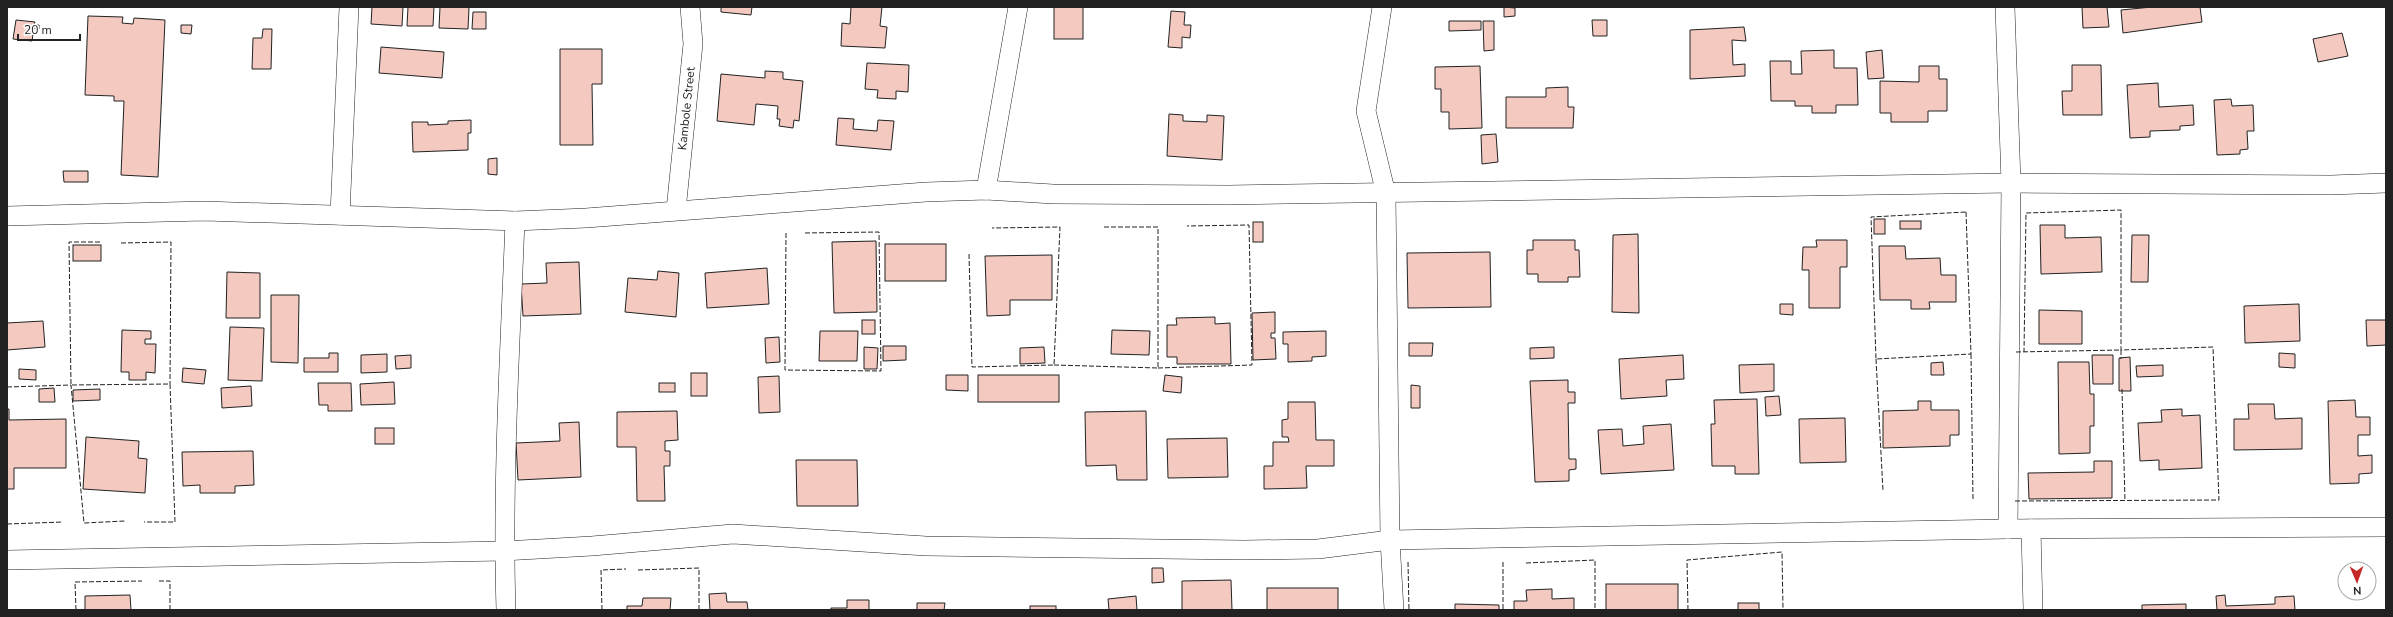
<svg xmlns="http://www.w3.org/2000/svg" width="2393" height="617" font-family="'Nunito Sans',sans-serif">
  <rect width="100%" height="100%" fill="#fff"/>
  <!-- building -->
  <g fill="#f3c9c0" stroke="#222">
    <polygon points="372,7 403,7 402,26 371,24"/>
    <polygon points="408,7 434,7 433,26 407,26"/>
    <polygon points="440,7 469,7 468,29 439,28"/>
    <polygon points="721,7 752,7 751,15 721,12"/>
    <polygon points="851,7 882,7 880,26 887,27 885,48 841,46 842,23 850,24"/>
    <rect x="1054" y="7" width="29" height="32"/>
    <polygon points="1504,7 1515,8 1515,16 1504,17"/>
    <polygon points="2082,7 2107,7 2109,27 2083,28"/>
    <polygon points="2152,7 2200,7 2202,22 2123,33 2121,10"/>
    <polygon points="1171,11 1185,12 1184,25 1191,25 1190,38 1182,37 1182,48 1168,47"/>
    <polygon points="473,12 486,12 486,29 472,29"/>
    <polygon points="88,16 123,17 122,23 133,24 134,18 165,20 158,177 121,175 124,101 114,101 114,96 85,95"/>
    <polygon points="16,20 35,22 34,25 39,25 39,29 34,28 32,41 13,39"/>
    <polygon points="1592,20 1607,20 1607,36 1593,36"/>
    <polygon points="1449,21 1481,21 1481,30 1449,31"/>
    <polygon points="1483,21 1494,21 1494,50 1484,51"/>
    <polygon points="181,25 192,25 191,34 181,33"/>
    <polygon points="1744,27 1746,41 1732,40 1733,65 1745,64 1745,76 1690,79 1690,30"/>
    <polygon points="263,29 272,29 271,69 252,69 253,38 262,38"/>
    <polygon points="2342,33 2348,56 2318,62 2313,39"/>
    <polygon points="381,47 444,52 442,78 379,73"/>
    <polygon points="560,49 602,49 602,84 592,84 593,145 560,145"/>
    <polygon points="1834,50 1834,68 1857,68 1858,105 1836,105 1836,113 1812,113 1812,106 1795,106 1795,101 1771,101 1770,61 1791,61 1791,74 1802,74 1801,51"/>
    <polygon points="1882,50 1884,78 1868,79 1866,52"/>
    <polygon points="867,63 909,65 908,92 896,91 896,99 877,98 878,90 865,89"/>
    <polygon points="2072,65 2101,65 2102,115 2063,115 2062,91 2072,91"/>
    <polygon points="1480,66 1482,128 1449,129 1449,112 1441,112 1441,89 1435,89 1435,67"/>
    <polygon points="1919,66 1939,66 1939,79 1947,79 1947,111 1928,111 1928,122 1891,122 1891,113 1880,113 1880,81 1919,82"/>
    <polygon points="765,71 783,72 783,79 803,81 799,121 794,120 793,128 779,126 780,119 777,119 778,106 756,104 754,125 717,121 721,74 765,78"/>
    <polygon points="2158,83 2159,107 2193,105 2194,125 2180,126 2180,130 2150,131 2150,137 2130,138 2127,85"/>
    <polygon points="1568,87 1568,107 1574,107 1573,128 1506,128 1506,97 1546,97 1546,88"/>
    <polygon points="2231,99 2232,106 2253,105 2254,131 2247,131 2248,149 2240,150 2240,154 2217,155 2214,100"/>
    <polygon points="1169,114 1183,115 1183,121 1207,122 1207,115 1224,116 1222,160 1167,156"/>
    <polygon points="838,118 854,119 853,129 877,131 878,120 894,121 891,150 836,145"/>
    <polygon points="471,120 471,133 468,133 468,150 413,152 412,122 428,122 428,125 448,124 448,121"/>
    <polygon points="1496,134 1498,162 1482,164 1481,135"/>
    <polygon points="497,158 497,175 488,174 488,159"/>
    <polygon points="63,171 88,171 88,182 64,182"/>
    <rect x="1874" y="219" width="11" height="15"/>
    <rect x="1900" y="221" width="21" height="8"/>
    <rect x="1253" y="222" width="10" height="20"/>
    <polygon points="2040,225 2065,225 2065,238 2101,237 2102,272 2041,274"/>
    <polygon points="1638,234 1639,313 1612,312 1613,235"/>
    <polygon points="2132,235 2149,235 2148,282 2131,282"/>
    <polygon points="1533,240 1575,240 1575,250 1579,250 1580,277 1568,277 1568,282 1538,282 1538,274 1527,274 1527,250 1533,250"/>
    <polygon points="1816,240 1847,240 1847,267 1840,267 1840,308 1809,308 1809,270 1802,270 1803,247 1817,247"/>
    <polygon points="876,241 877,312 834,313 832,242"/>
    <rect x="885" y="244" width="61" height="37"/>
    <rect x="73" y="245" width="28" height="16"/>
    <polygon points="1879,246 1905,246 1906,259 1940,258 1941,275 1956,275 1956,302 1929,302 1930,309 1911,309 1911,300 1880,300"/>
    <polygon points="1490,252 1491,307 1408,308 1407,253"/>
    <polygon points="1052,255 1052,300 1010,300 1010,315 987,316 985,256"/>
    <polygon points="579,262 581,314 523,316 521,284 547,283 546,263"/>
    <polygon points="767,268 769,304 707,308 705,273"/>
    <polygon points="658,271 679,273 676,317 625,312 628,278 657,280"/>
    <polygon points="227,272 260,273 260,318 226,318"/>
    <polygon points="271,295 299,295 298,363 271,362"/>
    <polygon points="1780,304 1793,304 1793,315 1780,314"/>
    <polygon points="2299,304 2300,341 2245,343 2244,306"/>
    <polygon points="2039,310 2082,311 2082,344 2039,344"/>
    <polygon points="1275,312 1275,333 1271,333 1271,338 1275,338 1276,359 1253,360 1252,313"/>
    <polygon points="1215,317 1215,324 1230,323 1231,364 1177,364 1177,357 1167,357 1167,325 1177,325 1176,318"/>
    <rect x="862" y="320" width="13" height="14"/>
    <polygon points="2366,320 2386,320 2386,345 2367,346"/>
    <polygon points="43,321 45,347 7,350 7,323"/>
    <polygon points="230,327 264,328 262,381 228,380"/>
    <polygon points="122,330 151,331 151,339 145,339 145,344 156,344 155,373 146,372 146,380 129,380 129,372 121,372"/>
    <polygon points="1112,330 1150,331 1149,355 1111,354"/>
    <polygon points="820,331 858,331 857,361 819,361"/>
    <polygon points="1326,331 1326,356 1312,357 1312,361 1288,362 1288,344 1283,344 1283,332"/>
    <polygon points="779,337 780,362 766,363 765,338"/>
    <polygon points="1409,343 1433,343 1432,356 1409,356"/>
    <polygon points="883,346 906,346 906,360 883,361"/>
    <polygon points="864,347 878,348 877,369 864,369"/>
    <polygon points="1044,347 1045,363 1020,364 1020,348"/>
    <polygon points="1554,347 1554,358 1530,359 1530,348"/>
    <polygon points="329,353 338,353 338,372 304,372 304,358 329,358"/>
    <polygon points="2279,353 2295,354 2295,368 2279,367"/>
    <polygon points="387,354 387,372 361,373 361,355"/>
    <polygon points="411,355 411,368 396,369 395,356"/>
    <polygon points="1683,355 1684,379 1666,380 1667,396 1621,399 1619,359"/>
    <polygon points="2092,355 2113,355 2113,384 2093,384"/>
    <polygon points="2130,357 2131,391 2119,391 2119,358"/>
    <polygon points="1943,362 1944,375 1931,375 1931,363"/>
    <polygon points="2058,362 2089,362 2090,394 2094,394 2094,426 2090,426 2090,453 2059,454"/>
    <polygon points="1774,364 1774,391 1740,393 1739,365"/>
    <polygon points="2163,365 2163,376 2137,377 2136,366"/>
    <polygon points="183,368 206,370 204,384 182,382"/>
    <polygon points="19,369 36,370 36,380 19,379"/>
    <rect x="691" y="373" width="16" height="23"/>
    <polygon points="946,375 968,375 968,391 946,390"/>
    <rect x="978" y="375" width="81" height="27"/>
    <polygon points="1165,375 1182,377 1181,393 1163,391"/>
    <polygon points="779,376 780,412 759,413 758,377"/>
    <polygon points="1568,380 1568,392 1575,392 1575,403 1568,403 1569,459 1576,459 1576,469 1569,470 1569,481 1535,482 1530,381"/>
    <polygon points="394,382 395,404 361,405 360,384"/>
    <polygon points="318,383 351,383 352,411 328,411 328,405 319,405"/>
    <rect x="659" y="383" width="16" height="9"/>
    <polygon points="1411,385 1420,386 1420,408 1411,408"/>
    <polygon points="251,386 252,406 222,408 221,388"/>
    <polygon points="54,388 55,402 39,402 39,389"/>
    <polygon points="100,389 100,400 73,401 73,390"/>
    <polygon points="1779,396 1781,415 1766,416 1765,397"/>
    <polygon points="1757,399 1759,474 1735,474 1735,466 1712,466 1711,424 1715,424 1714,400"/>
    <polygon points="2355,400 2356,417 2370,417 2370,435 2358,435 2358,456 2372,455 2372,473 2359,474 2359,483 2330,484 2328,401"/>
    <polygon points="1918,401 1931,401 1931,410 1959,410 1959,435 1950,435 1950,446 1883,448 1883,411 1918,410"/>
    <polygon points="1288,402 1315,402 1316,440 1334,440 1334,466 1306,466 1307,488 1264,489 1264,466 1273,466 1273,442 1289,442 1288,437 1282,437 1282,420 1288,419"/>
    <polygon points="2248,404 2274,404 2275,419 2302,418 2302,449 2234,450 2234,419 2249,419"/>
    <polygon points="7,409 9,409 9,420 66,419 66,468 14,468 14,489 7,489"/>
    <polygon points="2182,409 2182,416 2200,415 2202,468 2159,470 2159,460 2140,461 2138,423 2162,422 2161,410"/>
    <polygon points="677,411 678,440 665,441 665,451 670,451 670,466 664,466 665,501 637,501 636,447 617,447 617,412"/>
    <polygon points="1146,411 1147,480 1117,480 1116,465 1086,466 1085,412"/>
    <polygon points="1845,418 1846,462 1800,463 1799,419"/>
    <polygon points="579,422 581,477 518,480 516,443 560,441 559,423"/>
    <polygon points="1671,424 1674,470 1601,474 1598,430 1622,429 1623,446 1644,444 1643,426"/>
    <rect x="375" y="428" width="19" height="16"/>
    <polygon points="86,437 139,441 138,458 147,459 145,493 83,489"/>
    <polygon points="1227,438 1228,477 1168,478 1167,439"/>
    <polygon points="253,451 254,485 235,486 235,493 200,493 200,485 183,486 182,452"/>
    <polygon points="796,460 857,460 858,506 797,506"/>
    <polygon points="2094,461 2112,461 2112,498 2029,499 2028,473 2094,472"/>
    <polygon points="1152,568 1163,568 1164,582 1152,583"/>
    <polygon points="1231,580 1232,610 1182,610 1182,581"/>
    <rect x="1606" y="584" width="72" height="26"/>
    <rect x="1267" y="588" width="71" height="22"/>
    <polygon points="1552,589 1552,599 1574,598 1574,610 1514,610 1514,601 1527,601 1526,590"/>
    <polygon points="726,593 727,602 747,602 748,610 710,610 709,594"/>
    <polygon points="130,595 131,610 85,610 85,596"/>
    <polygon points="2225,595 2226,606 2275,604 2275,597 2294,596 2295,610 2217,610 2216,596"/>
    <polygon points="1136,596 1137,610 1109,610 1108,599"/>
    <polygon points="643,598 671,598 670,610 627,610 627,606 642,606"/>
    <polygon points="847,600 869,600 869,610 831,610 831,608 847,608"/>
    <polygon points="917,603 945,603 944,610 917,610"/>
    <rect x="1738" y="603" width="21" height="7"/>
    <polygon points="1455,604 1499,605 1499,610 1455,610"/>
    <polygon points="2186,604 2186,610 2142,610 2142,605"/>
    <rect x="1030" y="606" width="26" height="4"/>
  </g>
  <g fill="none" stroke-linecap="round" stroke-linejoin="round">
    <!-- street casing -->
    <g stroke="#222" stroke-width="20">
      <g id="street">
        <polyline points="1382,7 1366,111 1386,194 1390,540 1394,610"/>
        <polyline points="2005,7 2011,183 2008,529"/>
        <polyline points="986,190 1018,7"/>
        <path id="s1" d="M 676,210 L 693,44 L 690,7"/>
        <polyline points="340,215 349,7"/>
        <polyline points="7,216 205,211 515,221 586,218 926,192 986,190 1053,194 1228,195 2011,183 2331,185 2386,183"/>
        <polyline points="2031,529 2033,610"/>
        <polyline points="7,560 504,551 592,546 733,534 926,546 1244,550 1318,549 1390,540 2008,529 2386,527"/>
        <path d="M 506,610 C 502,480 510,351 515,221"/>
      </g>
    </g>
    <!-- street -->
    <use href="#street" stroke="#fff" stroke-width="19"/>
    <!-- fence -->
    <g stroke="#222" stroke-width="1" stroke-dasharray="5 2" stroke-linecap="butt">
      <polygon points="1966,212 1971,354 1876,359 1871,217"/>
      <polyline points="786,233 785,370 881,371 879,232 803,233"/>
      <polyline points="100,242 69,242 71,385 170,384 175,522 144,522"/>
      <polyline points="121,243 171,242 170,384"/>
      <polyline points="969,254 972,367 1054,365 1060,227 992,228"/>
      <polyline points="2016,352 2121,350 2121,359"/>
      <polyline points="1971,354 1973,500"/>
      <polyline points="1876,359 1883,491"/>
      <polyline points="1054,365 1158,368 1158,227 1102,227"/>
      <polyline points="1158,368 1252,365 1249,225 1187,226"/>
      <polyline points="7,387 71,385 84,523 125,521"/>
      <polyline points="2122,389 2125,501"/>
      <polyline points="2015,501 2219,500 2213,347 2121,350 2121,210 2026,213 2024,352"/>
      <polyline points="7,524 63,522"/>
      <polyline points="1408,562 1409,610"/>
      <polyline points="1503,562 1503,610"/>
      <polyline points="1526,563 1595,560 1595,610"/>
      <polyline points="638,570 699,568 699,610"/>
      <polyline points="159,581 170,581 170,610"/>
      <polyline points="76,610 75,582 142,581"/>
      <polyline points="602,610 601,570 626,569"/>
      <polyline points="1688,610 1687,560 1782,552 1783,610"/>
    </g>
  </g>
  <g text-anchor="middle" stroke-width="3" stroke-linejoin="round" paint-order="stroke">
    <!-- street labels -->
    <g font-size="12" fill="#222" stroke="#fff">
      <text dy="4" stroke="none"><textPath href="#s1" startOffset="102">Kambole Street</textPath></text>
    </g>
  </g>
  <!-- border -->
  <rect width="2393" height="617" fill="none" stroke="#222222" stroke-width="16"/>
  <!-- north arrow -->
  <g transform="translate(2357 581) rotate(178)"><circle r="19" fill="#ffffff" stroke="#a7a7a7"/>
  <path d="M0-3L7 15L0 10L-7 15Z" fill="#c62828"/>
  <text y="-6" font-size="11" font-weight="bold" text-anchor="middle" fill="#222222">N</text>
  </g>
  <!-- scale -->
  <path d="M18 34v6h62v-6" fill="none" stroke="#222222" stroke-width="2"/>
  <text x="24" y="34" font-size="12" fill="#222222" stroke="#ffffff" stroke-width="3" paint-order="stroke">20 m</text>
</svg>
